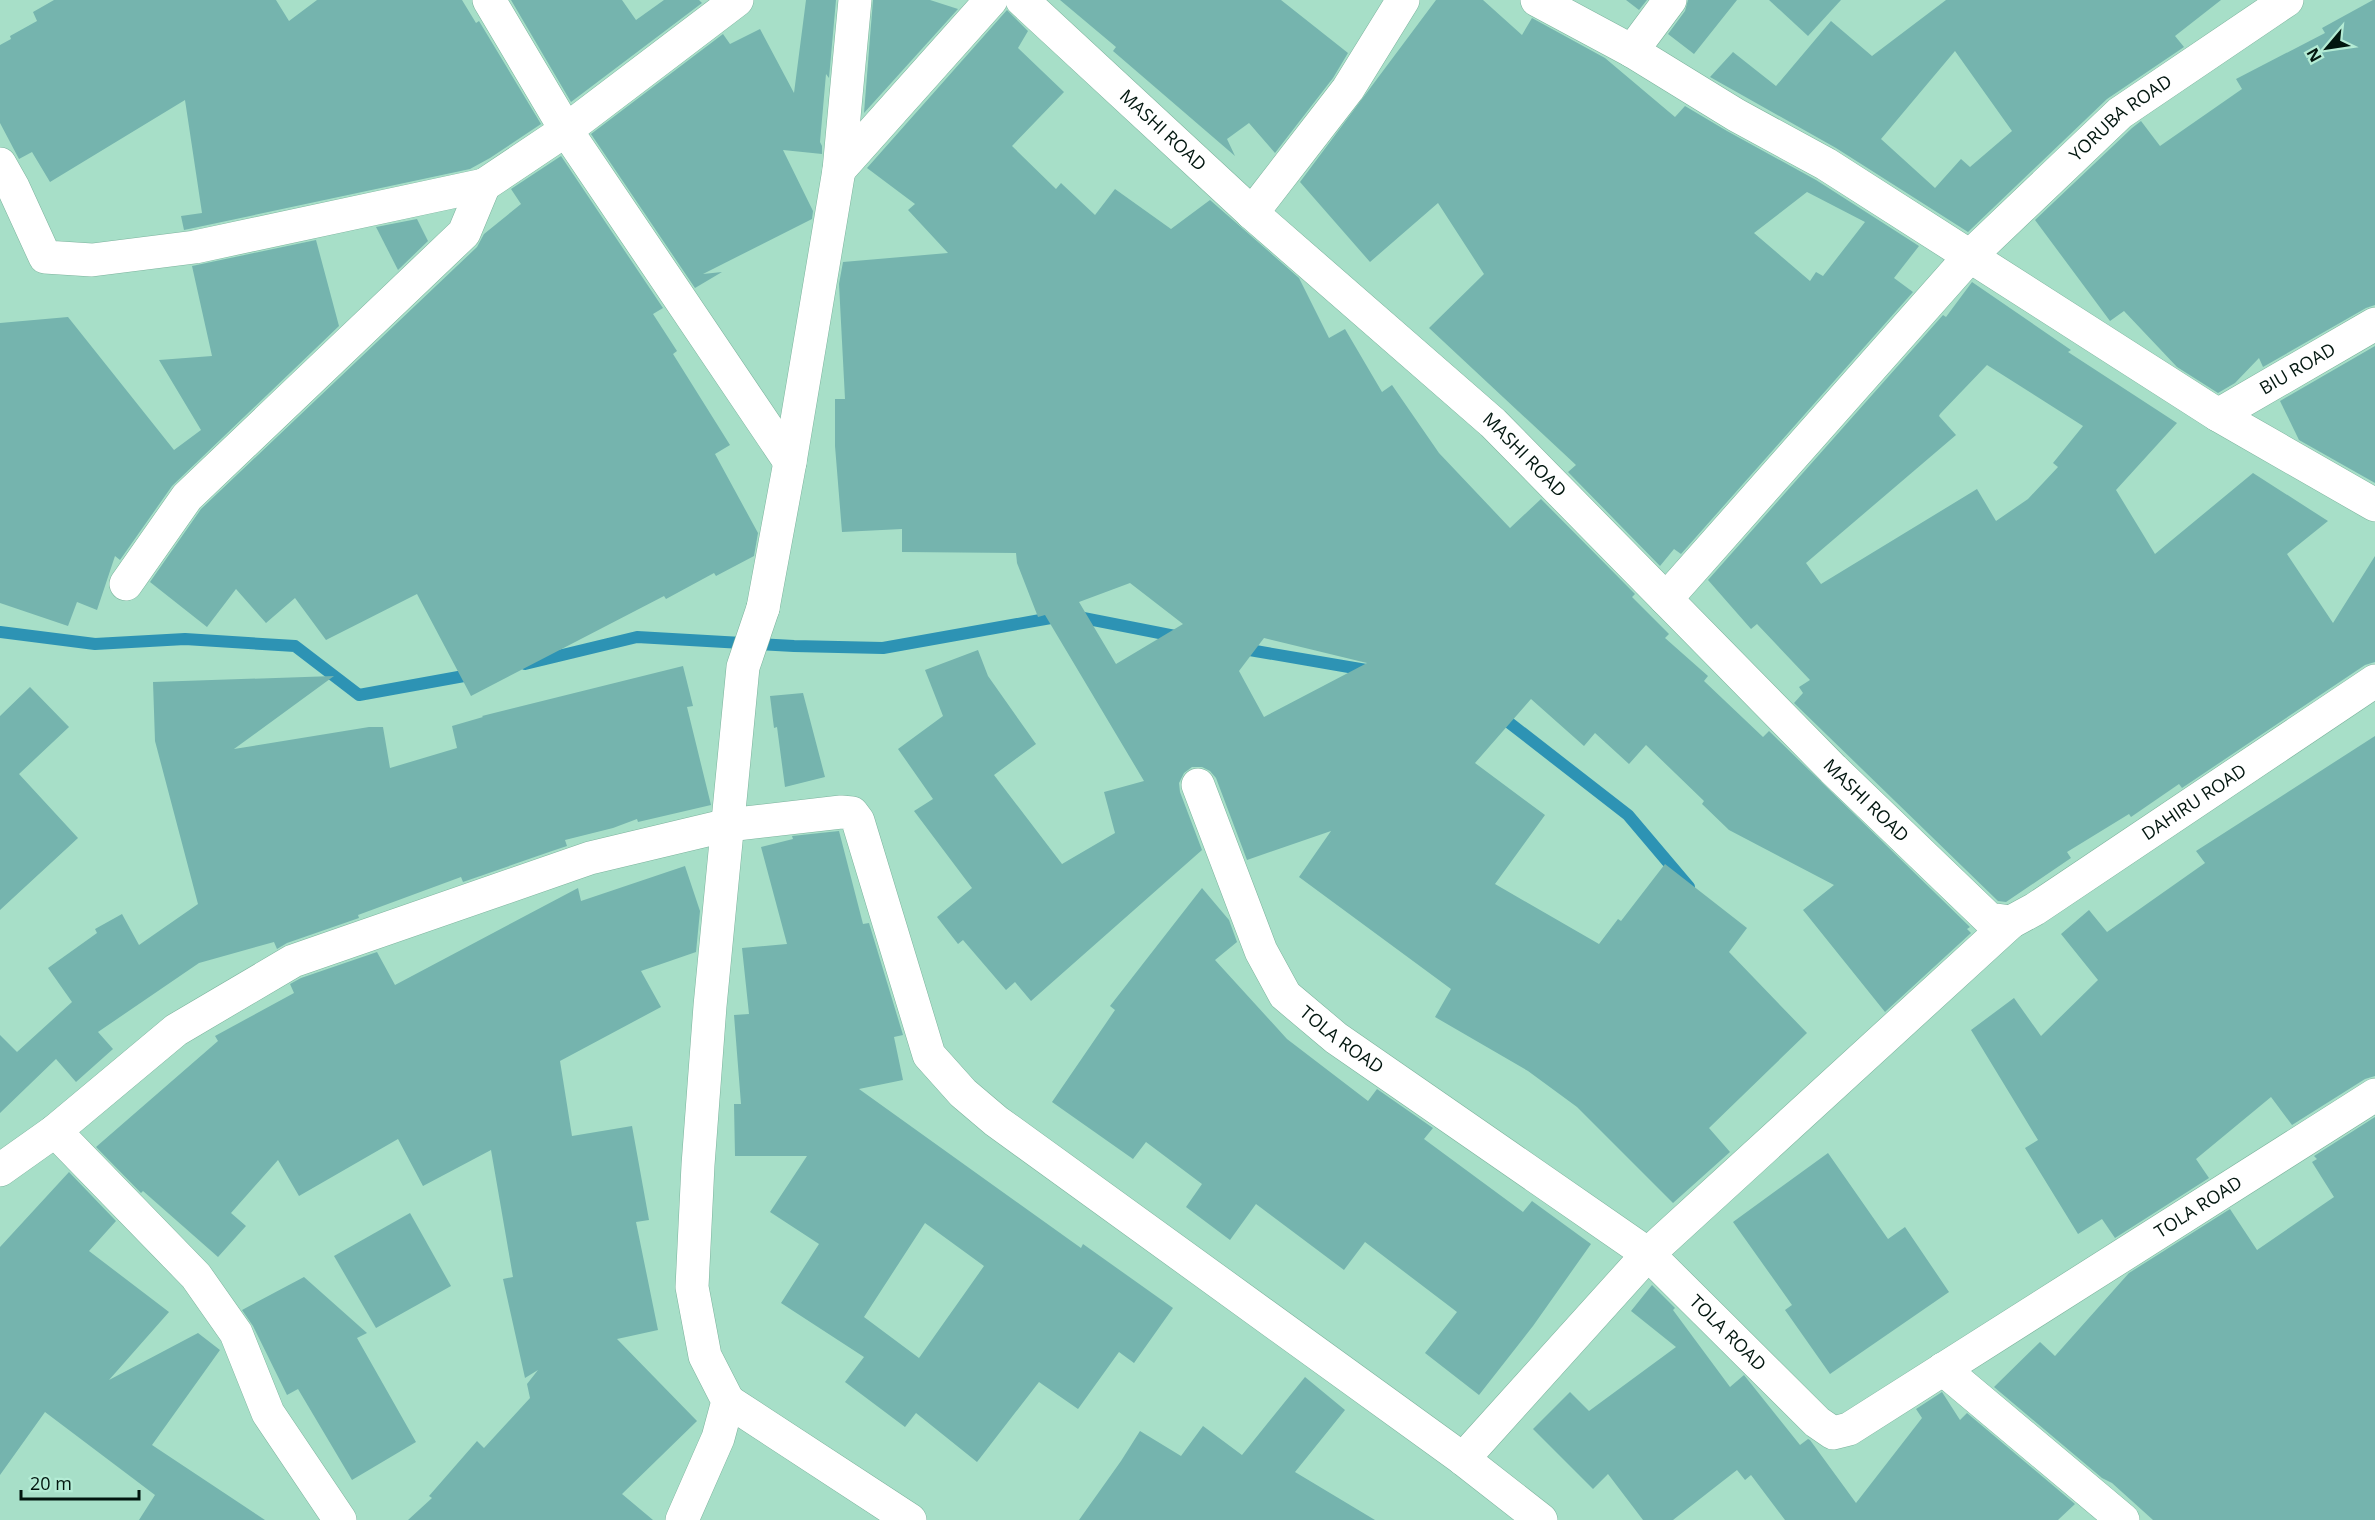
<svg xmlns="http://www.w3.org/2000/svg" width="2375" height="1520" font-family="'Open Sans',sans-serif">
  <rect width="100%" height="100%" fill="#a7dfc8"/>
  <g fill="none" stroke-linecap="round" stroke-linejoin="round">
    <!-- stream -->
    <g stroke="#2d93b4" stroke-width="12">
      <polyline points="0,632 95,644 185,639 295,646 359,695 475,674"/>
      <polyline points="1238,648 1372,671"/>
      <polyline points="525,664 637,637 794,646 883,648 1068,615 1180,637"/>
      <polyline points="1498,714 1628,815 1689,887"/>
    </g>
  </g>
  <!-- building -->
  <g fill="#75b4ae" fill-rule="evenodd">
    <polygon points="54,0 276,0 289,21 317,0 462,0 476,23 479,21 541,124 490,158 470,169 184,230 181,216 202,213 185,100 50,182 32,152 19,159 0,123 0,45 11,39 10,36 37,21 33,12"/>
    <polygon points="511,0 622,0 636,20 664,0 699,0 702,3 571,102"/>
    <polygon points="806,0 836,0 829,78 826,74 820,142 822,146 822,154 783,150 813,211 812,219 703,274 722,272 695,288 591,134 723,34 730,44 760,29 794,93"/>
    <polygon points="873,0 930,0 958,9 864,113"/>
    <polygon points="1060,0 1281,0 1348,53 1333,78 1275,153 1249,123 1227,139 1235,156 1113,51 1116,47"/>
    <path d="M 1436,0 L 1483,0 L 1522,35 L 1532,18 L 1605,58 L 1675,117 L 1685,106 L 1727,131 L 1816,180 L 1919,246 L 1894,278 L 1913,292 L 1681,554 L 1674,549 L 1660,566 L 1568,472 L 1576,465 L 1429,328 L 1484,274 L 1438,203 L 1370,262 L 1300,182 ZM 1807,192 L 1865,222 L 1823,276 L 1816,272 L 1810,281 L 1754,233 Z"/>
    <polygon points="1626,0 1647,0 1639,10"/>
    <polygon points="1688,0 1737,0 1694,54 1668,34 1685,11"/>
    <polygon points="1769,0 1841,0 1808,36"/>
    <path d="M 1946,0 L 2221,0 L 2175,36 L 2184,47 L 2107,99 L 1968,232 L 1836,148 L 1710,77 L 1733,52 L 1776,86 L 1831,21 L 1872,56 ZM 1955,51 L 2012,131 L 1970,167 L 1961,159 L 1935,188 L 1881,139 Z"/>
    <polygon points="2373,0 2375,0 2375,305 2366,308 2263,367 2259,358 2235,383 2218,393 2177,367 2124,311 2110,321 2035,220 2132,128 2141,121 2160,146 2242,89 2236,79 2325,33 2322,28"/>
    <path d="M 1007,10 L 1028,31 L 1018,48 L 1064,92 L 1012,146 L 1056,189 L 1061,183 L 1095,215 L 1115,189 L 1171,229 L 1210,200 L 1299,278 L 1329,338 L 1345,329 L 1382,392 L 1392,385 L 1439,453 L 1510,528 L 1541,499 L 1635,594 L 1632,597 L 1669,634 L 1665,638 L 1708,676 L 1704,681 L 1763,737 L 1769,731 L 1970,927 L 1967,929 L 1971,933 L 1885,1012 L 1803,910 L 1834,885 L 1729,830 L 1702,804 L 1704,801 L 1646,745 L 1629,764 L 1595,733 L 1584,746 L 1531,699 L 1475,763 L 1545,815 L 1495,884 L 1599,944 L 1618,919 L 1621,921 L 1665,864 L 1747,928 L 1729,952 L 1807,1033 L 1709,1128 L 1730,1152 L 1673,1203 L 1577,1107 L 1528,1071 L 1435,1017 L 1451,989 L 1299,877 L 1331,831 L 1247,860 L 1216,778 L 1210,771 L 1202,767 L 1192,767 L 1184,773 L 1179,783 L 1180,792 L 1202,850 L 1031,1001 L 1015,982 L 1006,990 L 963,940 L 958,944 L 937,917 L 972,888 L 914,811 L 933,799 L 898,749 L 943,716 L 925,670 L 978,650 L 988,676 L 1036,744 L 994,775 L 1062,864 L 1115,833 L 1104,792 L 1144,781 L 1045,615 L 1038,617 L 1017,563 L 1016,553 L 902,552 L 902,529 L 842,532 L 835,446 L 835,399 L 845,399 L 839,284 L 843,262 L 948,253 L 908,210 L 915,204 L 867,168 ZM 1130,583 L 1183,624 L 1116,664 L 1079,602 ZM 1264,638 L 1367,663 L 1264,717 L 1239,671 Z"/>
    <polygon points="561,156 663,308 653,314 677,351 673,354 730,445 715,454 758,533 754,556 716,576 714,573 666,599 664,596 471,696 417,594 326,640 295,598 266,623 236,589 207,627 150,582 201,509 477,247 484,234 521,204 511,189"/>
    <polygon points="417,219 428,241 398,270 376,227"/>
    <polygon points="316,240 339,326 172,486 120,560 115,556 97,610 77,602 68,626 0,603 0,323 68,317 174,450 201,430 159,360 212,356 192,266"/>
    <path d="M 1972,282 L 2071,350 L 2068,352 L 2177,423 L 2116,490 L 2155,554 L 2253,473 L 2328,521 L 2287,554 L 2333,623 L 2375,556 L 2375,662 L 2365,665 L 2182,788 L 2179,784 L 2131,817 L 2129,814 L 2067,852 L 2071,858 L 2006,902 L 1998,901 L 1794,703 L 1803,693 L 1799,687 L 1810,680 L 1757,624 L 1751,629 L 1708,580 L 1943,315 L 1946,317 ZM 1987,365 L 2083,426 L 2053,463 L 2058,467 L 2028,499 L 1996,521 L 1977,489 L 1821,584 L 1806,563 L 1956,435 L 1939,416 L 1940,414 Z"/>
    <polygon points="2375,346 2375,483 2299,440 2280,401"/>
    <polygon points="683,666 693,706 687,707 711,805 638,822 637,819 613,828 565,840 567,846 552,851 463,882 461,877 358,915 359,918 287,943 277,949 274,942 199,963 98,1032 113,1049 76,1082 56,1059 0,1113 0,1035 17,1052 72,1002 48,968 97,933 95,929 122,914 139,945 198,904 155,741 153,682 334,676 234,749 369,727 383,727 390,768 457,748 452,726 483,717 482,716"/>
    <polygon points="30,687 69,727 19,774 78,838 0,910 0,716"/>
    <polygon points="803,693 825,777 785,787 777,727 774,728 770,696"/>
    <polygon points="2375,736 2375,1076 2365,1079 2292,1125 2271,1097 2196,1159 2209,1178 2115,1238 2102,1219 2078,1234 2025,1148 2038,1140 1971,1030 2014,998 2041,1036 2098,980 2061,934 2089,910 2107,932 2205,863 2196,851"/>
    <path d="M 839,831 L 863,924 L 869,923 L 903,1035 L 894,1037 L 903,1080 L 859,1089 L 1081,1248 L 1083,1244 L 1173,1308 L 1134,1363 L 1119,1352 L 1078,1409 L 1039,1382 L 977,1462 L 916,1413 L 905,1427 L 845,1382 L 864,1357 L 781,1303 L 819,1244 L 770,1212 L 807,1156 L 735,1156 L 734,1104 L 741,1104 L 734,1015 L 749,1014 L 742,948 L 787,944 L 761,847 L 793,839 L 792,836 ZM 925,1223 L 984,1266 L 919,1358 L 864,1317 Z"/>
    <polygon points="685,866 700,911 696,952 641,971 661,1007 560,1061 572,1136 632,1126 649,1220 636,1222 658,1330 617,1339 697,1421 622,1494 653,1520 408,1520 432,1498 429,1496 477,1441 484,1448 530,1398 527,1384 538,1370 525,1378 503,1279 513,1277 491,1150 423,1186 398,1139 299,1196 278,1160 231,1213 246,1226 218,1257 143,1191 141,1193 96,1147 218,1041 215,1036 294,993 290,984 301,978 377,952 395,985 578,888 581,901"/>
    <polygon points="1202,888 1229,920 1237,942 1215,960 1287,1039 1368,1101 1377,1089 1433,1128 1424,1139 1523,1212 1532,1201 1591,1244 1533,1326 1479,1395 1425,1353 1457,1312 1365,1242 1344,1270 1256,1204 1230,1240 1186,1207 1202,1184 1146,1142 1133,1159 1052,1102 1115,1010 1110,1006"/>
    <polygon points="2375,1117 2375,1520 2153,1520 2112,1483 2102,1478 1994,1387 2040,1342 2055,1356 2129,1273 2230,1209 2257,1250 2334,1197 2312,1162 2317,1159 2314,1156"/>
    <polygon points="1828,1153 1888,1239 1905,1227 1949,1292 1830,1374 1785,1310 1792,1305 1733,1222"/>
    <polygon points="69,1172 116,1221 89,1251 169,1312 109,1380 198,1333 220,1350 152,1445 265,1520 139,1520 155,1495 45,1412 0,1475 0,1247"/>
    <polygon points="410,1213 451,1286 376,1328 334,1256"/>
    <polygon points="304,1277 367,1333 357,1338 416,1442 352,1480 298,1389 287,1395 253,1326 242,1310"/>
    <polygon points="1652,1285 1675,1308 1673,1310 1730,1387 1744,1375 1800,1445 1808,1439 1810,1440 1856,1503 1922,1418 1916,1409 1942,1392 1960,1420 1967,1413 2075,1504 2058,1520 1785,1520 1751,1475 1745,1480 1737,1470 1673,1520 1643,1520 1608,1474 1593,1489 1533,1429 1570,1392 1589,1411 1676,1347 1631,1311"/>
    <polygon points="1305,1377 1345,1410 1295,1472 1375,1520 1079,1520 1121,1461 1140,1431 1181,1456 1203,1426 1242,1455"/>
  </g>
  <g fill="none" stroke-linecap="round" stroke-linejoin="round">
    <!-- minor casing -->
    <g stroke="#7cb39d" stroke-width="34">
      <g id="minor">
        <polyline points="489,0 566,130 790,462"/>
        <path id="s1" d="M 1022,0 L 1252,213 L 1493,423 L 1833,769 L 1989,919 L 2011,922"/>
        <polyline points="1537,0 1632,51 1736,115 1826,164 2218,415 2375,505"/>
        <polyline points="1632,51 1670,0"/>
        <polyline points="0,164 13,187 45,257 92,260 195,247 484,185"/>
        <polyline points="839,170 991,0"/>
        <polyline points="1252,213 1348,89 1403,0"/>
        <path id="s2" d="M 2218,415 L 2375,324"/>
        <polyline points="126,584 187,497 464,233 484,185 566,130 737,0"/>
        <path id="s3" d="M 1666,599 L 1970,256 L 2120,113 L 2287,0"/>
        <polyline points="763,608 790,462 839,170 855,0"/>
        <path id="s4" d="M 1198,785 L 1261,951 L 1285,995 L 1336,1038 L 1648,1254 L 1817,1422 L 1833,1433 L 1849,1429 L 2375,1095"/>
        <polyline points="55,1131 196,1276 236,1333 268,1413 340,1520"/>
        <polyline points="0,1170 55,1131 176,1030 293,961 590,858 728,825 841,812 852,813 858,821 929,1055 963,1093 996,1121 1463,1459 1541,1520"/>
        <polyline points="1943,1369 2123,1520"/>
        <polyline points="728,1401 910,1520"/>
        <path id="s5" d="M 1463,1459 L 1648,1254 L 2011,922 L 2035,909 L 2375,681"/>
      </g>
    </g>
    <!-- tertiary casing -->
    <g stroke="#7cb39d" stroke-width="34">
      <polyline id="tertiary" points="682,1520 718,1438 728,1401 705,1356 692,1287 698,1165 710,1006 743,667 763,608"/>
    </g>
    <!-- minor -->
    <use href="#minor" stroke="#fff" stroke-width="33"/>
    <!-- tertiary -->
    <use href="#tertiary" stroke="#fff" stroke-width="33"/>
  </g>
  <g text-anchor="middle" stroke-width="6" stroke-linejoin="round" paint-order="stroke">
    <!-- street labels -->
    <g font-size="18" fill="#02160f" stroke="#b4ecd5">
      <text dy="6" stroke="none"><textPath href="#s3" startOffset="663">YORUBA ROAD</textPath></text>
      <text dy="6" stroke="none"><textPath href="#s1" startOffset="192">MASHI ROAD</textPath></text>
      <text dy="6" stroke="none"><textPath href="#s2" startOffset="92">BIU ROAD</textPath></text>
      <text dy="6" stroke="none"><textPath href="#s1" startOffset="678">MASHI ROAD</textPath></text>
      <text dy="6" stroke="none"><textPath href="#s1" startOffset="1164">MASHI ROAD</textPath></text>
      <text dy="6" stroke="none"><textPath href="#s5" startOffset="987">DAHIRU ROAD</textPath></text>
      <text dy="6" stroke="none"><textPath href="#s4" startOffset="300">TOLA ROAD</textPath></text>
      <text dy="6" stroke="none"><textPath href="#s4" startOffset="1362">TOLA ROAD</textPath></text>
      <text dy="6" stroke="none"><textPath href="#s4" startOffset="786">TOLA ROAD</textPath></text>
    </g>
  </g>
  <!-- north arrow -->
  <g transform="translate(2327 48) rotate(241)" stroke="#b4ecd5" stroke-width="4.5" paint-order="stroke">
  <path d="M0-4.5L10 22L0 15L-10 22Z" fill="#02160f"/>
  <text y="-9" font-size="16" font-weight="bold" text-anchor="middle" fill="#02160f">N</text>
  </g>
  <!-- scale -->
  <path d="M21 1490v9h118v-9" fill="none" stroke="#02160f" stroke-width="3"/>
  <text x="30" y="1490" font-size="18" fill="#02160f" stroke="#b4ecd5" stroke-width="4.5" paint-order="stroke">20 m</text>
</svg>
